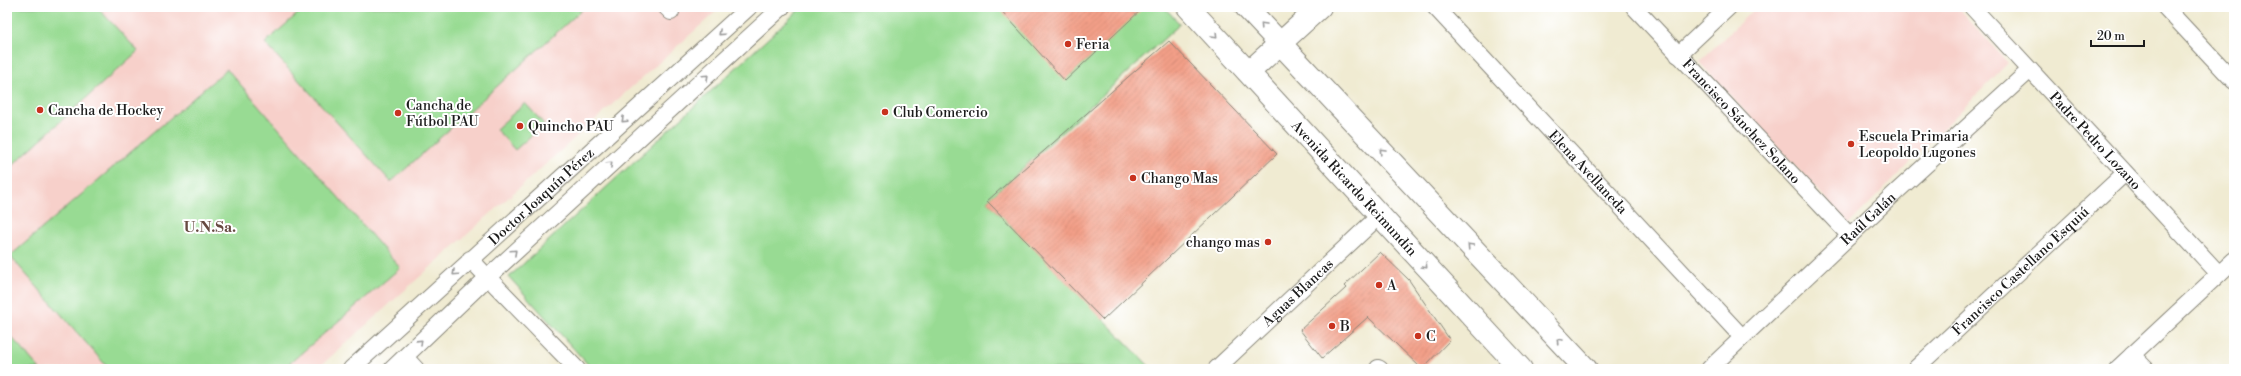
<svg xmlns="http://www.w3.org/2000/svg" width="2241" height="376" font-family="'Libre Bodoni',serif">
  <defs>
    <pattern id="building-hatch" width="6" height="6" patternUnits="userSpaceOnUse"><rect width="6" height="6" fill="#f39f88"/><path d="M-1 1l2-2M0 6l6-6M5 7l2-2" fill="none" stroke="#d08875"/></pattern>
  </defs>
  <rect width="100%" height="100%" fill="#fff"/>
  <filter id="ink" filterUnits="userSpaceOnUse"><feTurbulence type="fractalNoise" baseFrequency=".025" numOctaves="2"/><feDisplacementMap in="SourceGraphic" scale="8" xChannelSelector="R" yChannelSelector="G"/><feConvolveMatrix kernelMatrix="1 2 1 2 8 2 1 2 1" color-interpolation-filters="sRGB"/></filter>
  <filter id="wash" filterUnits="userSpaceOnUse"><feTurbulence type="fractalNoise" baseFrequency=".012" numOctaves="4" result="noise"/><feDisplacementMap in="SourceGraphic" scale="16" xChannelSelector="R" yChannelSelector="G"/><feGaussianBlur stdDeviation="0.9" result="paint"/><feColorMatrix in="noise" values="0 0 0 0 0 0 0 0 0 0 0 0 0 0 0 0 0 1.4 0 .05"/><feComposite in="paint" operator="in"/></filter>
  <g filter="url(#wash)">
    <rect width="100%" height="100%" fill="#f0ebd2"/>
    <!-- built -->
    <g fill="#f7d0ca">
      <polygon points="7,7 721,7 317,369 7,369"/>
      <polygon points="1756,7 1957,7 2008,63 1849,224 1699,62"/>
    </g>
    <!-- garden -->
    <g fill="#98db93" stroke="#5a7c58">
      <polygon points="7,7 97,7 138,51 7,170"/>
      <polygon points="305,7 585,7 391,182 265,43"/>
      <polygon points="802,7 1164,7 1180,24 987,201 1152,369 592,369 509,277"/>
      <polygon points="227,69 400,268 283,369 109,369 10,256"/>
      <polygon points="525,103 544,124 515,150 496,129"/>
      <polygon points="7,332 40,369 7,369"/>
    </g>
    <g id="blocks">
      <!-- building -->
      <g fill="url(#building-hatch)">
        <polygon points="998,7 1144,7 1065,81"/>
        <polygon points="1169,41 1277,154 1103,320 987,201"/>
        <polygon points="1380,252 1409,280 1450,340 1422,369 1368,317 1322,358 1300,330 1346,288 1344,286"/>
      </g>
    </g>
  </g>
  <g filter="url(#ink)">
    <use href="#blocks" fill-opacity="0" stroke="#868477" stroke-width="1"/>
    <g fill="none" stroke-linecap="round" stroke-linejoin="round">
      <!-- street casing -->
      <g stroke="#868477" stroke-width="18">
        <g id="street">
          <polyline points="666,7 671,12"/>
          <path id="s1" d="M 1435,7 L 1742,337"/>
          <path id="s2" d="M 1634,7 L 1850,236"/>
          <path id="s3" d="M 1972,7 L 2219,274"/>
          <polyline points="2165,7 2234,81"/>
          <polyline points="1678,55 1729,7"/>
          <polyline points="470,259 577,369"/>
          <polyline points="2132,355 2146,369"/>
          <polyline points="405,357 416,369"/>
          <polyline points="1378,368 1380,369"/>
          <path id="s4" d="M 351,369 L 749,7"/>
          <polyline points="392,369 488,277 782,7"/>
          <path id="s5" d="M 1216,369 L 1379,216"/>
          <path id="s6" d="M 1709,369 L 1895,193 L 2030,70"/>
          <path id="s7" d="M 1915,369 L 2125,173"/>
          <polyline points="2117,369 2234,260"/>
        </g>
      </g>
      <!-- secondary casing -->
      <g stroke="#868477" stroke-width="24">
        <g id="secondary">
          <path id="s8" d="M 1188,7 L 1521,369"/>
          <polyline points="1246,7 1586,369"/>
          <polyline points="1249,72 1320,7"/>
        </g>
      </g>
      <!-- street -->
      <use href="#street" stroke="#fff" stroke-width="16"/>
      <!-- secondary -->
      <use href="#secondary" stroke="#fff" stroke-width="22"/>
    </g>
    <!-- one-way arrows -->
    <defs><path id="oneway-chevron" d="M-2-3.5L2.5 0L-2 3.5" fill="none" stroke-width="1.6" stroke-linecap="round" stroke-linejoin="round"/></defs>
    <g stroke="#999">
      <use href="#oneway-chevron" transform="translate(1263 25) rotate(-133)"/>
      <use href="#oneway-chevron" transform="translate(721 33) rotate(138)"/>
      <use href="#oneway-chevron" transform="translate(1215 36) rotate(47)"/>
      <use href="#oneway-chevron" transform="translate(706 77) rotate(-43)"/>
      <use href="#oneway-chevron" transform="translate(624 120) rotate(138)"/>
      <use href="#oneway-chevron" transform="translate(1382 151) rotate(-133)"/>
      <use href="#oneway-chevron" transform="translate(610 164) rotate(-43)"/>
      <use href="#oneway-chevron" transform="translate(1470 246) rotate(-133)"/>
      <use href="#oneway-chevron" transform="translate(514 252) rotate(-43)"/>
      <use href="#oneway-chevron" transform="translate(1425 266) rotate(47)"/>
      <use href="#oneway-chevron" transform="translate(455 273) rotate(137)"/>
      <use href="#oneway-chevron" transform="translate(1559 341) rotate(-133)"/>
      <use href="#oneway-chevron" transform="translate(420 342) rotate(-44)"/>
    </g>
  </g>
  <!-- markers -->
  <g fill="#c8321e" stroke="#fff" stroke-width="1.5">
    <circle cx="1068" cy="44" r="4"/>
    <circle cx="40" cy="110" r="4"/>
    <circle cx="885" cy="112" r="4"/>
    <circle cx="398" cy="113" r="4"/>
    <circle cx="520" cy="126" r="4"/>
    <circle cx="1851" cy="144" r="4"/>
    <circle cx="1133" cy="178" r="4"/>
    <circle cx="1268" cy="242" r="4"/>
    <circle cx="1379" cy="285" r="4"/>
    <circle cx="1332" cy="326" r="4"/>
    <circle cx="1418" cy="336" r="4"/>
  </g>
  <g text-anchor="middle" stroke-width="4" stroke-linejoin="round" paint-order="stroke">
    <!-- poi labels -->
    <g font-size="14" fill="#1c1c1c" stroke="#fff" text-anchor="start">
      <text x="1076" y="49">Feria</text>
      <text x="406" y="110">Cancha de<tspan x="406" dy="16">Fútbol PAU</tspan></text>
      <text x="48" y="115">Cancha de Hockey</text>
      <text x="893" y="117">Club Comercio</text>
      <text x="528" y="131">Quincho PAU</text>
      <text x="1859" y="141">Escuela Primaria<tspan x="1859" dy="16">Leopoldo Lugones</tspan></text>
      <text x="1141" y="183">Chango Mas</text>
      <text x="1260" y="247" text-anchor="end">chango mas</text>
      <text x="1387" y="290">A</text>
      <text x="1340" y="331">B</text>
      <text x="1426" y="341">C</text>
    </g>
    <!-- street labels -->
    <g font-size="14" fill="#1c1c1c" stroke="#fff">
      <text dy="5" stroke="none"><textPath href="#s2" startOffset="157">Francisco Sánchez Solano</textPath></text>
      <text dy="5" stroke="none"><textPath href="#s3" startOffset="182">Padre Pedro Lozano</textPath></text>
      <text dy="5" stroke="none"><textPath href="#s1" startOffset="225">Elena Avellaneda</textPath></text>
      <text dy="5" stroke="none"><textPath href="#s8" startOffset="246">Avenida Ricardo Reimundín</textPath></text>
      <text dy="5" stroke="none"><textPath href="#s4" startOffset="257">Doctor Joaquín Pérez</textPath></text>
      <text dy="5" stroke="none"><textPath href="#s6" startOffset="219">Raúl Galán</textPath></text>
      <text dy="5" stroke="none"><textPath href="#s7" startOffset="144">Francisco Castellano Esquiú</textPath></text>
      <text dy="5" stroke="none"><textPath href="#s5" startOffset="112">Aguas Blancas</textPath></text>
    </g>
    <!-- neighbourhood labels -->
    <g font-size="15" font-weight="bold" fill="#674a42" stroke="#fff">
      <text x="210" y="232">U.N.Sa.</text>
    </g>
  </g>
  <!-- margin -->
  <rect width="2241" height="376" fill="none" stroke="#fff" stroke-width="24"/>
  <!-- scale -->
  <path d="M2091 40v6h53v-6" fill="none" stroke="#1c1c1c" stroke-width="2"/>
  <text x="2097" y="40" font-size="12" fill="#1c1c1c" stroke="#ffffff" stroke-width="3" paint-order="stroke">20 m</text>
</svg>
